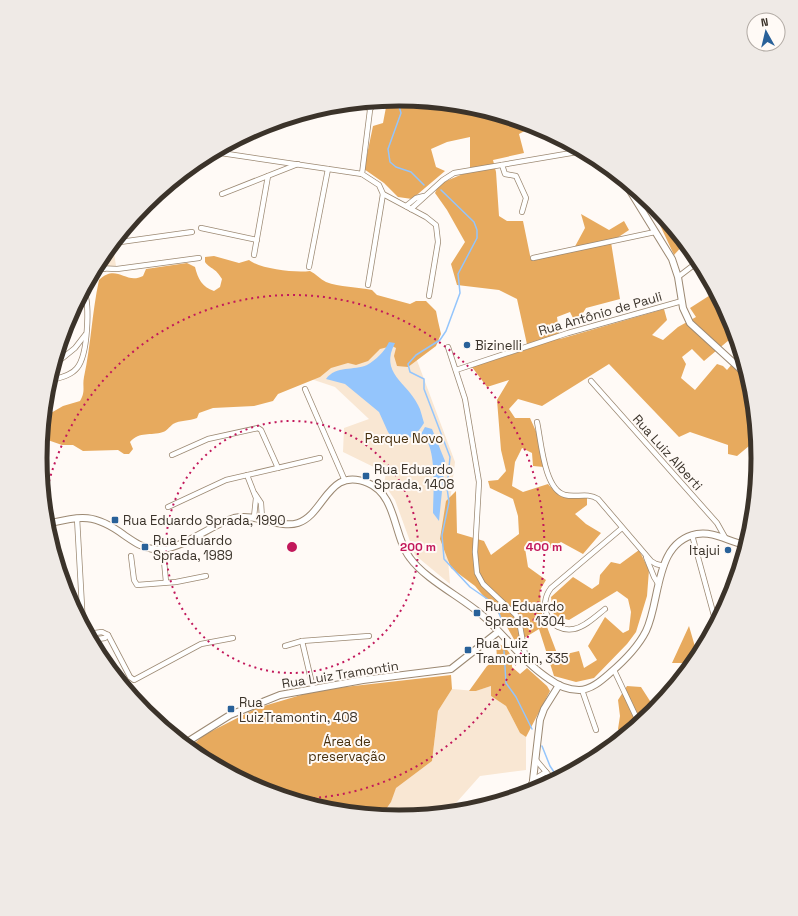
<svg xmlns="http://www.w3.org/2000/svg" width="798" height="916" font-family="'Space Grotesk',sans-serif">
  <rect width="100%" height="100%" fill="#fffaf6"/>
  <!-- green -->
  <g fill="#f9e7d3">
    <polygon points="111,246 113,246 116,266 105,266 104,255"/>
    <polygon points="389,335 412,347 455,462 446,534 450,584 415,555 395,500 384,484 386,473 343,452 344,428 369,419 335,387 302,376"/>
    <polygon points="491,686 491,696 506,706 520,733 526,737 526,770 480,776 456,803 441,813 399,817 382,815 391,802 395,788 432,761 438,711 452,689 476,691"/>
  </g>
  <!-- forest -->
  <g fill="#e7aa5e">
    <path d="M 399,99 L 469,106 L 534,126 L 519,134 L 524,153 L 493,160 L 496,172 L 499,216 L 507,221 L 523,221 L 531,260 L 572,252 L 585,228 L 581,214 L 609,230 L 624,221 L 629,230 L 611,242 L 620,299 L 586,308 L 576,324 L 570,312 L 557,317 L 560,339 L 664,309 L 667,320 L 652,335 L 663,340 L 678,327 L 696,317 L 690,308 L 715,292 L 731,321 L 735,335 L 704,361 L 692,349 L 682,357 L 686,364 L 681,378 L 695,390 L 717,364 L 723,366 L 727,370 L 732,364 L 749,380 L 751,388 L 756,437 L 749,446 L 737,456 L 728,454 L 728,445 L 690,432 L 679,437 L 609,364 L 542,406 L 518,399 L 509,409 L 515,418 L 530,418 L 539,438 L 544,467 L 533,466 L 532,453 L 522,448 L 515,462 L 512,486 L 523,492 L 548,484 C 561,500 568,498 587,498 L 587,505 L 575,514 L 586,524 L 601,533 L 583,554 L 561,542 L 549,549 L 536,542 L 525,548 L 528,567 L 546,580 L 540,590 L 541,611 L 558,656 L 579,651 L 584,668 L 597,660 L 588,646 L 605,617 L 623,633 L 629,630 L 631,612 L 628,599 L 617,591 L 569,620 L 554,616 L 551,597 L 573,577 L 592,589 L 599,584 L 600,575 L 611,562 L 620,564 L 639,550 L 649,570 L 647,596 L 636,632 L 627,644 L 594,678 L 576,682 L 554,676 L 539,629 L 516,643 L 502,618 L 475,586 L 451,568 L 440,539 L 446,501 L 456,491 L 457,533 L 484,541 L 491,555 L 519,534 L 518,516 L 513,499 L 490,488 L 488,481 L 498,480 L 506,471 L 501,450 L 497,400 L 509,380 L 487,387 L 472,367 L 528,349 L 517,299 L 499,290 L 457,285 L 451,264 L 465,242 L 447,210 L 435,193 L 439,184 L 470,171 L 470,137 L 447,142 L 431,149 L 436,167 L 445,171 L 412,199 L 398,197 L 384,183 L 364,169 L 373,126 L 383,123 L 387,102 L 385,100 Z"/>
    <polygon points="665,218 685,243 674,255 659,223"/>
    <path d="M 214,256 L 239,263 L 249,260 C 260,269 295,273 310,271 C 316,274 320,279 326,282 C 339,287 358,287 372,290 L 377,295 L 410,304 L 416,301 L 426,301 L 436,311 L 438,321 L 441,334 L 436,346 L 408,367 L 397,366 L 394,356 L 396,348 L 392,346 L 380,349 L 368,361 L 356,365 L 348,363 L 331,368 L 320,377 L 278,394 L 273,401 L 254,406 L 213,408 L 199,413 L 197,418 C 189,421 180,420 173,424 C 169,427 167,431 163,432 C 150,436 140,431 130,442 L 133,449 L 129,454 L 124,454 L 118,450 L 83,451 L 73,445 L 62,445 L 42,438 L 44,417 L 63,406 L 80,401 C 86,391 82,387 84,377 C 91,345 92,312 99,280 C 117,263 125,285 143,276 L 146,269 L 187,263 L 195,267 C 198,279 202,287 214,291 L 220,287 L 222,279 C 215,267 211,270 205,262 L 205,257 Z"/>
    <polygon points="689,626 698,657 690,666 690,663 672,663"/>
    <path d="M 496,642 C 508,649 512,652 512,667 L 520,674 L 527,668 L 547,686 L 550,691 L 526,737 L 520,733 L 506,706 L 491,696 L 491,686 L 476,691 L 469,691 L 487,666 L 497,659 Z"/>
    <polygon points="451,675 452,689 438,711 432,761 396,788 391,802 382,815 329,810 261,790 199,756 189,748 204,735 257,708 318,690"/>
    <polygon points="627,686 641,687 650,701 661,702 653,712 623,736 618,729 620,716 618,700"/>
  </g>
  <!-- water -->
  <g fill="#94c5fc">
    <path d="M 389,342 L 395,343 C 379,373 407,382 418,405 C 421,410 422,417 424,423 C 415,437 411,440 394,440 L 388,432 L 379,412 L 345,384 L 326,379 C 336,365 354,371 367,365 C 376,360 385,351 389,342 Z"/>
    <path d="M 425,427 L 432,429 L 445,461 L 439,521 L 433,513 C 433,494 438,445 421,434 Z"/>
  </g>
  <g fill="none" stroke-linecap="round" stroke-linejoin="round">
    <!-- stream -->
    <g stroke="#94c5fc" stroke-width="1.5">
      <polyline points="397,99 401,113 388,149 390,162 396,167 411,172 424,185"/>
      <polyline points="441,190 474,222 477,230 477,238 458,274 460,293 446,331 440,340 416,355 408,364 410,372 424,379 424,389 450,457 447,488 449,502 442,535 444,559 470,587 496,605 502,621"/>
      <polyline points="504,651 506,683 516,697 532,729"/>
      <polyline points="542,746 550,766 558,778"/>
    </g>
    <!-- street casing -->
    <g stroke="#9c8973" stroke-width="6">
      <g id="street">
        <polyline points="371,102 362,174 379,185 383,194 426,217 436,225 438,242 429,296"/>
        <polyline points="344,104 371,108"/>
        <polyline points="214,152 362,174"/>
        <polyline points="502,165 505,174 516,176 526,198 522,212"/>
        <polyline points="222,194 298,164"/>
        <polyline points="148,202 172,185 176,178"/>
        <polyline points="406,206 416,198 424,196"/>
        <polyline points="411,209 443,180 454,173 583,151"/>
        <polyline points="201,228 257,240"/>
        <polyline points="113,243 192,232"/>
        <polyline points="254,255 268,176"/>
        <polyline points="101,257 104,269"/>
        <polyline points="533,258 655,232"/>
        <polyline points="309,267 328,169"/>
        <polyline points="95,268 117,269 199,258"/>
        <polyline points="678,277 699,261"/>
        <polyline points="368,285 383,194"/>
        <polyline points="448,347 465,399 479,482 475,552 477,573 483,584 516,615 520,626 526,660"/>
        <polyline points="54,365 75,348 85,335"/>
        <polyline points="456,370 568,333 682,301"/>
        <path d="M 49,381 C 58,378 71,376 77,368 C 88,355 90,305 84,290"/>
        <polyline points="591,381 717,523 726,539"/>
        <polyline points="305,389 345,481"/>
        <path d="M 537,422 C 541,440 544,490 565,495 C 576,498 587,492 598,499 L 651,561 L 656,564 L 664,566"/>
        <polyline points="172,455 208,439 258,428 261,430 278,468"/>
        <polyline points="247,475 256,498 254,517"/>
        <polyline points="255,494 261,503 262,518"/>
        <polyline points="168,507 226,480 320,458"/>
        <polyline points="77,518 83,625"/>
        <polyline points="692,535 716,623"/>
        <polyline points="163,550 166,582"/>
        <polyline points="131,556 134,580 137,585 176,582 206,576"/>
        <polyline points="646,557 654,577 659,585"/>
        <path d="M 605,609 C 596,616 585,627 574,629 C 549,633 537,606 551,588 L 622,528"/>
        <polyline points="88,634 102,632 108,635 130,677 134,680 201,644 233,638"/>
        <polyline points="91,640 105,638 108,635"/>
        <polyline points="302,641 313,688"/>
        <polyline points="285,646 302,641 369,636"/>
        <polyline points="614,670 639,723"/>
        <polyline points="582,690 596,730"/>
        <polyline points="536,760 552,779 556,779"/>
        <polyline points="526,793 533,780 546,772"/>
      </g>
    </g>
    <!-- secondary casing -->
    <g stroke="#9c8973" stroke-width="8">
      <g id="secondary">
        <polyline points="624,181 672,259 678,277 683,308 690,323 747,375"/>
        <path d="M 46,524 C 82,516 94,513 124,535 C 133,541 142,548 153,549 C 179,553 209,525 234,518 C 257,513 279,529 298,523 C 325,514 328,466 368,483 C 397,495 393,536 410,558 C 425,579 461,597 482,615 C 505,635 523,662 549,679 C 557,685 568,690 579,690 C 591,690 602,680 610,673 C 624,661 638,647 646,631 C 661,600 654,542 697,534 C 714,531 729,542 746,545"/>
        <polyline points="184,744 230,715 280,695 363,680 451,669 498,632"/>
        <polyline points="539,788 533,780 540,720 544,709 559,685"/>
      </g>
    </g>
    <!-- street -->
    <use href="#street" stroke="#fff" stroke-width="4.5"/>
    <!-- secondary -->
    <use href="#secondary" stroke="#fff" stroke-width="6"/>
  </g>
  <!-- distance rings -->
  <g fill="none" stroke="#c2185b" stroke-width="2" stroke-dasharray="2 4">
    <circle cx="292" cy="547" r="126"/>
    <path d="M45 499A252 252 0 1 1 294 799"/>
  </g>
  <!-- markers -->
  <g fill="#296199" stroke="#fffaf6" stroke-width="1.5">
    <circle cx="467" cy="345" r="4"/>
    <rect x="362" y="472" width="8" height="8" rx="2"/>
    <rect x="111" y="516" width="8" height="8" rx="2"/>
    <rect x="141" y="543" width="8" height="8" rx="2"/>
    <circle cx="728" cy="550" r="4"/>
    <rect x="473" y="609" width="8" height="8" rx="2"/>
    <rect x="464" y="646" width="8" height="8" rx="2"/>
    <rect x="227" y="705" width="8" height="8" rx="2"/>
  </g>
  <g text-anchor="middle" stroke-width="4" stroke-linejoin="round" paint-order="stroke">
    <!-- street labels -->
    <g font-size="13" fill="#3b332a" stroke="#fffaf6">
      <text transform="translate(600 313) rotate(-16)" y="5">Rua Antônio de Pauli</text>
      <text transform="translate(668 452) rotate(48)" y="5">Rua Luiz Alberti</text>
      <text transform="translate(340 674) rotate(-9)" y="5">Rua Luiz Tramontin</text>
    </g>
    <!-- poi labels -->
    <g font-size="13" fill="#3b332a" stroke="#fffaf6" text-anchor="start">
      <text x="475" y="350">Bizinelli</text>
      <text x="374" y="474">Rua Eduardo<tspan x="374" dy="15">Sprada, 1408</tspan></text>
      <text x="123" y="525">Rua Eduardo Sprada, 1990</text>
      <text x="153" y="545">Rua Eduardo<tspan x="153" dy="15">Sprada, 1989</tspan></text>
      <text x="720" y="555" text-anchor="end">Itajui</text>
      <text x="485" y="611">Rua Eduardo<tspan x="485" dy="15">Sprada, 1304</tspan></text>
      <text x="476" y="648">Rua Luiz<tspan x="476" dy="15">Tramontin, 335</tspan></text>
      <text x="239" y="707">Rua<tspan x="239" dy="15">LuizTramontin, 408</tspan></text>
    </g>
    <!-- park labels -->
    <g font-size="13" fill="#462e0c" stroke="#fffaf6">
      <text x="404" y="443">Parque Novo</text>
      <text x="347" y="746">Área de<tspan x="347" dy="15">preservação</tspan></text>
    </g>
  </g>
  <!-- crop -->
  <path d="M0 0H798V916H0ZM47 458a352 352 0 1 1 704 0a352 352 0 1 1-704 0Z" fill="#efeae6" fill-rule="evenodd"/>
  <path fill="none" stroke="#3b332a" stroke-width="5" d="M47 458a352 352 0 1 1 704 0a352 352 0 1 1-704 0Z"/>
  <circle cx="292" cy="547" r="6" fill="#c2185b" stroke="#fffaf6" stroke-width="2"/>
  <g font-size="12" text-anchor="middle" font-weight="bold" fill="#c2185b" stroke="#fffaf6" stroke-width="4" stroke-linejoin="round" paint-order="stroke">
    <text x="418" y="551">200 m</text>
    <text x="544" y="551">400 m</text>
  </g>
  <!-- north arrow -->
  <g transform="translate(766 32) rotate(352)"><circle r="19" fill="#fffaf6" stroke="#b1aaa4"/>
  <path d="M0-3L7 15L0 10L-7 15Z" fill="#296199"/>
  <text y="-6" font-size="11" font-weight="bold" text-anchor="middle" fill="#3b332a">N</text>
  </g>
</svg>
